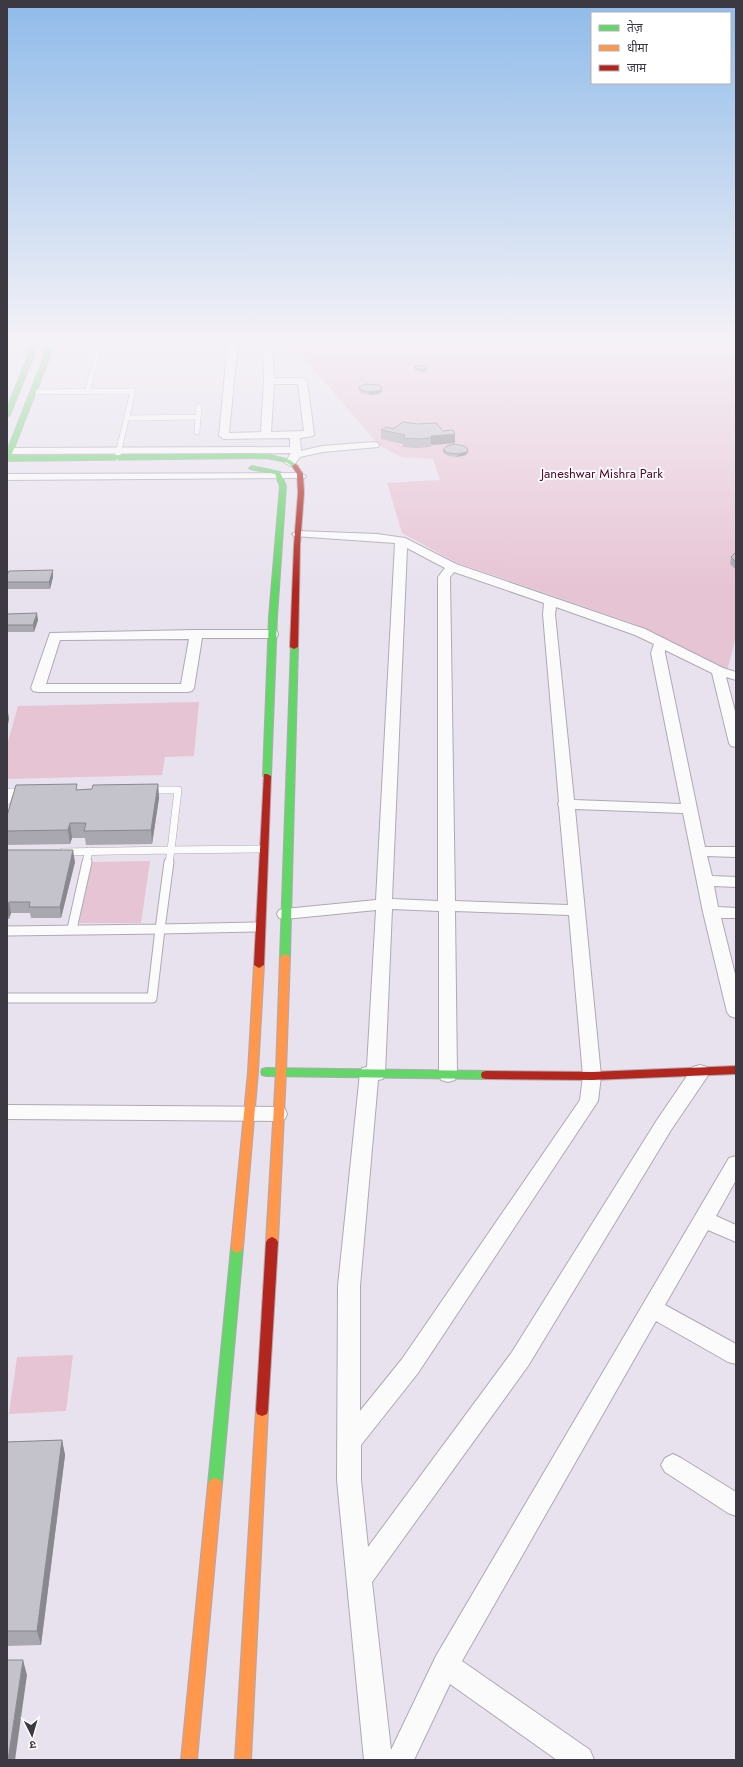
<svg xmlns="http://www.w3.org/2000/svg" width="743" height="1767" font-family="Jost,'Noto Sans Devanagari',sans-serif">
  <rect width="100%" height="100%" fill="#e8e2ee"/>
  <!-- green -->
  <g fill="#e7c4d3">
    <polygon points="289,341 736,341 736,637 727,671 640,626 455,562 402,533 387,483 440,480 433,459 402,457 380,446"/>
    <polygon points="199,702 194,756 165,757 162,775 7,779 7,745 18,706"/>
    <polygon points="150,861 141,923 79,923 91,862"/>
    <polygon points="73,1355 66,1411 9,1414 17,1357"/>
  </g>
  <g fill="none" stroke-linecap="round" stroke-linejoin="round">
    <!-- lane-far2 casing -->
    <g stroke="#aea9b3" stroke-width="6">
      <g id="lane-far2">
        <polyline points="33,392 133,391 117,458"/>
        <polyline points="87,392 99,348"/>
        <polyline points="127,418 198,417 199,406"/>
        <polyline points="197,432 198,417"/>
      </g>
    </g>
    <!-- lane-far1 casing -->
    <g stroke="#aea9b3" stroke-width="8">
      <g id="lane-far1">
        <polyline points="149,790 178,790 171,850 263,849"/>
        <polyline points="7,801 10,792 24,792"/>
        <polyline points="63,852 171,850 169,863"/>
        <polyline points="86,863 89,851"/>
      </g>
    </g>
    <!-- lane casing -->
    <g stroke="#aea9b3" stroke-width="11">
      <g id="lane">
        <polyline points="72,929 87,862"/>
        <polyline points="7,931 160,929 169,862"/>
        <polyline points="7,998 152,998 160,929 260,927"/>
      </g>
    </g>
    <!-- street casing -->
    <g stroke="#aea9b3" stroke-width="2">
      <g id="street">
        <path d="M 228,341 L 238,341 L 229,433 L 261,432 L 264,378 L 262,341 L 272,341 L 274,378 L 302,378 L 307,381 L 314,434 L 313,436 L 300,438 L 301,451 L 322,446 L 374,442 L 378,443 L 379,445 L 378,447 L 322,452 L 300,457 L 294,465 L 290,466 L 285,463 L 291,453 L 7,454 L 7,448 L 290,447 L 290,438 L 224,439 L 219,436 ZM 274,384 L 298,384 L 304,431 L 271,432 Z"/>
        <polygon points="301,473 306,476 305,478 7,480 7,474"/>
        <path d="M 298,531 L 377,534 L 405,538 L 456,564 L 645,629 L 723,668 L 736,672 L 736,680 L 726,677 L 736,715 L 736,747 L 731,746 L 729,743 L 712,673 L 665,650 L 665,653 L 705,847 L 736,847 L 736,857 L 707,856 L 712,876 L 736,877 L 736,887 L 714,886 L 718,907 L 736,908 L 736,918 L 721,918 L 736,978 L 736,1018 L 730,1016 L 727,1012 L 703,912 L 683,813 L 575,809 L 601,1076 L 598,1101 L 418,1373 L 361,1445 L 361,1480 L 368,1547 L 512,1352 L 657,1120 L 693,1067 L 700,1065 L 707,1067 L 709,1072 L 707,1077 L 671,1130 L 528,1366 L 372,1582 L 391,1750 L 436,1656 L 729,1158 L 736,1156 L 736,1180 L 716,1216 L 736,1225 L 736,1242 L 708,1230 L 665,1305 L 736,1344 L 736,1364 L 728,1362 L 656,1321 L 462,1661 L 590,1750 L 594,1760 L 557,1760 L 450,1684 L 414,1760 L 364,1760 L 337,1480 L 338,1286 L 360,1073 L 362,1068 L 367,1067 L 376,910 L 285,919 L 279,918 L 277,914 L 279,910 L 285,909 L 376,900 L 395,543 L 294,536 L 292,534 ZM 407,548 L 445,568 L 438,577 L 438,901 L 392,899 ZM 454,572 L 544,603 L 543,614 L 559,802 L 558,804 L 559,807 L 568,905 L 455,901 L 450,577 ZM 556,607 L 635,635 L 654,644 L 651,653 L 681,804 L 574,800 L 555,614 ZM 392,909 L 439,911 L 439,1075 L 441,1080 L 448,1082 L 455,1080 L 457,1075 L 455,911 L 569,915 L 583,1076 L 580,1100 L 402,1359 L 360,1411 L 360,1286 L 378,1080 L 383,1079 L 385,1074 Z"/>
        <path d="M 196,630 L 272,630 L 277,631 L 278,634 L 277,637 L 272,638 L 202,638 L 194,688 L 192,691 L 187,692 L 38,692 L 33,691 L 31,688 L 50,633 ZM 189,639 L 181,684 L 46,684 L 60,640 Z"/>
        <polygon points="7,1105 278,1107 285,1109 287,1114 285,1119 278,1121 7,1119"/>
        <polygon points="673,1454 681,1458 736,1492 736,1516 728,1513 665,1472 661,1465 665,1458"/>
      </g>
    </g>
    <!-- fast casing -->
    <g stroke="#aea9b3" stroke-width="2">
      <g id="fast">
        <polygon points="50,341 56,341 11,456 266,454 290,460 298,466 293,467 286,462 266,458 7,461 7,451"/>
        <polygon points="33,344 38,345 10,415 7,417 7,408"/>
        <polygon points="252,466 280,472 286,486 277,617 271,776 267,778 263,776 269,617 280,486 275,474 250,469 249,468"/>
        <polygon points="291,645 294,645 298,647 290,957 285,960 280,957"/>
        <polygon points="266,1068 486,1071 490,1072 491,1075 490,1078 486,1079 266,1076 262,1075 261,1072 262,1069"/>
        <polygon points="237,1243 241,1245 243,1248 222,1484 220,1488 215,1490 210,1488 208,1484 231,1248 233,1245"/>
      </g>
    </g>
    <!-- slow casing -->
    <g stroke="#aea9b3" stroke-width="2">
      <g id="slow">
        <polygon points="285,954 290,957 286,1072 278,1242 276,1245 272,1247 268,1245 266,1242 276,1072 280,957"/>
        <polygon points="259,962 264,965 258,1072 243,1248 241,1251 237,1253 233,1251 231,1248 248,1072 254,965"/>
        <polygon points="262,1404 267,1406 268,1410 251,1760 235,1760 256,1410 257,1406"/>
        <polygon points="215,1478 220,1480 222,1484 197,1760 181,1760 208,1484 210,1480"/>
      </g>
    </g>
    <!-- jam casing -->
    <g stroke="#aea9b3" stroke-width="2">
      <g id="jam">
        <polygon points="295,464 297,465 303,474 304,493 300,545 298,647 294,649 290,647 294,545 298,493 297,474 292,466"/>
        <polygon points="264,774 267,774 271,776 264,965 259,968 254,965"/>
        <polygon points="736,1066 736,1074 592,1080 486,1079 482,1078 481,1075 482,1072 486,1071 592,1072"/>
        <polygon points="272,1237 276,1239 278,1242 268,1410 267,1414 262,1416 257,1414 256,1410 266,1242 268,1239"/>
      </g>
    </g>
    <!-- lane-far2 -->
    <use href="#lane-far2" stroke="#fcfbfc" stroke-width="5"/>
    <!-- lane-far1 -->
    <use href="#lane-far1" stroke="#fcfbfc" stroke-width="7"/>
    <!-- lane -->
    <use href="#lane" stroke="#fcfbfc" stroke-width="9"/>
    <!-- street -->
    <use href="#street" fill="#fcfbfc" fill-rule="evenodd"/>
    <!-- fast -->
    <use href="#fast" fill="#63d668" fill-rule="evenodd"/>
    <!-- slow -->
    <use href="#slow" fill="#ff974d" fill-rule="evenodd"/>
    <!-- jam -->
    <use href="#jam" fill="#b3261e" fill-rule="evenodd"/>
  </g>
  <!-- wall -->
  <g fill="#a9a7af">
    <polygon points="414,367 427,371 421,372 414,370"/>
    <polygon points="359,387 382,388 382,391 379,394 369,395 361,393 359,390"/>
    <polygon points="393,429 443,431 455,434 455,443 431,445 431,447 417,448 403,447 403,444 381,439 381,430"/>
    <polygon points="443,450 468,452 466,455 457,457 448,456 443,453"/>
    <polygon points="736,553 736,568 734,568 730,564 731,557"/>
    <polygon points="53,570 53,577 50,589 7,589 7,575"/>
    <polygon points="7,614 38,620 34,632 7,632"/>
    <polygon points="158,784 159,798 152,844 86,845 85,838 72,838 70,844 7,845 7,816 78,790 92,789"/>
    <polygon points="7,850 75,862 61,918 31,918 30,913 11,913 9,919 7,919"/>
    <polygon points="62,1440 65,1455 41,1645 7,1646 7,1442"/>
  </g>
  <!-- shaded-wall -->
  <g fill="#89888e">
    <polygon points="427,368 427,371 421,372 421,370"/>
    <polygon points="382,388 382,391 379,394 369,395 369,392"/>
    <polygon points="455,434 455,443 431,445 431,436"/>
    <polygon points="468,449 468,452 466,455 457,457 458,454"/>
    <polygon points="53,570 53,577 50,589 49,582"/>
    <polygon points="37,613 38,620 34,632 33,625"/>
    <polygon points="8,712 9,719 7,730 7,718"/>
    <polygon points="158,784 159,798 152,844 151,830"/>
    <polygon points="70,823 72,838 70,844 68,830"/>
    <polygon points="73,850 75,862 61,918 60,907"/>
    <polygon points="9,902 11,913 9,919 7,908"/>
    <polygon points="62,1440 65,1455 41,1645 37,1631"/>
    <polygon points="23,1660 27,1675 15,1760 8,1760"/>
  </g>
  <!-- building -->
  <g fill="#c4c2cb" stroke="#89888e">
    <polygon points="421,365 427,366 427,368 421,370 414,367"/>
    <polygon points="365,384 380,385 382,388 379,391 369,392 361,390 359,387"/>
    <polygon points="403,422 417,424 436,423 443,431 453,430 455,434 431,436 431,438 417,439 403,438 405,435 381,430 386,427 393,429"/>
    <polygon points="455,444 464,446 468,449 467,452 458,454 448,453 443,450 447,446"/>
    <polygon points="736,552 736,562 731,557"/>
    <polygon points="53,570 49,582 7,582 7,575 9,571"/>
    <polygon points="37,613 33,625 7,625 7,614"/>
    <polygon points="77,784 76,790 92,789 93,785 158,784 151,830 84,831 86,823 70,823 68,830 7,831 7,816 16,785"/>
    <polygon points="7,850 73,850 60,907 29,907 30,902 9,902 7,908"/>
    <polygon points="62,1440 37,1631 7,1631 7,1442"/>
    <polygon points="7,1660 23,1660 8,1760 7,1760"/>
  </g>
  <!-- sky -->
  <linearGradient id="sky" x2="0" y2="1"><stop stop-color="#8fbbe9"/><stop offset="0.58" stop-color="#f5f2f7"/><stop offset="1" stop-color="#f5f2f7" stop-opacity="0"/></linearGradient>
  <rect width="743" height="588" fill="url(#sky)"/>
  <g text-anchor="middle" stroke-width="3.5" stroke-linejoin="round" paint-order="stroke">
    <!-- far-park labels -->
    <g font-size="13" fill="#520429" stroke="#fff">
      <text x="602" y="478">Janeshwar Mishra Park</text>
    </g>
  </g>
  <!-- border -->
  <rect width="743" height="1767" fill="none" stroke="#3d3942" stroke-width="16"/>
  <!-- legend -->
  <rect x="591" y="12" width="140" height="72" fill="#ffffff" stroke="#b1b0b3"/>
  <rect x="599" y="25" width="20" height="6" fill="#63d668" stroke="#b1b0b3"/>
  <text x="627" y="32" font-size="12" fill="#3d3942">तेज़</text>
  <rect x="599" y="45" width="20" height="6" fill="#ff974d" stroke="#b1b0b3"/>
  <text x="627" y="52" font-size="12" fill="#3d3942">धीमा</text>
  <rect x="599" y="65" width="20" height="6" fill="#b3261e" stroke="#b1b0b3"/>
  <text x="627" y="72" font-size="12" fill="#3d3942">जाम</text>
  <!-- north arrow -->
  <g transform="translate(32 1735) rotate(175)" stroke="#ffffff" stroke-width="3" paint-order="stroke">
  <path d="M0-3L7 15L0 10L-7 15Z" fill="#3d3942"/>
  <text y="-6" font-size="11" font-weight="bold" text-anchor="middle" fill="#3d3942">उ</text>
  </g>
</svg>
